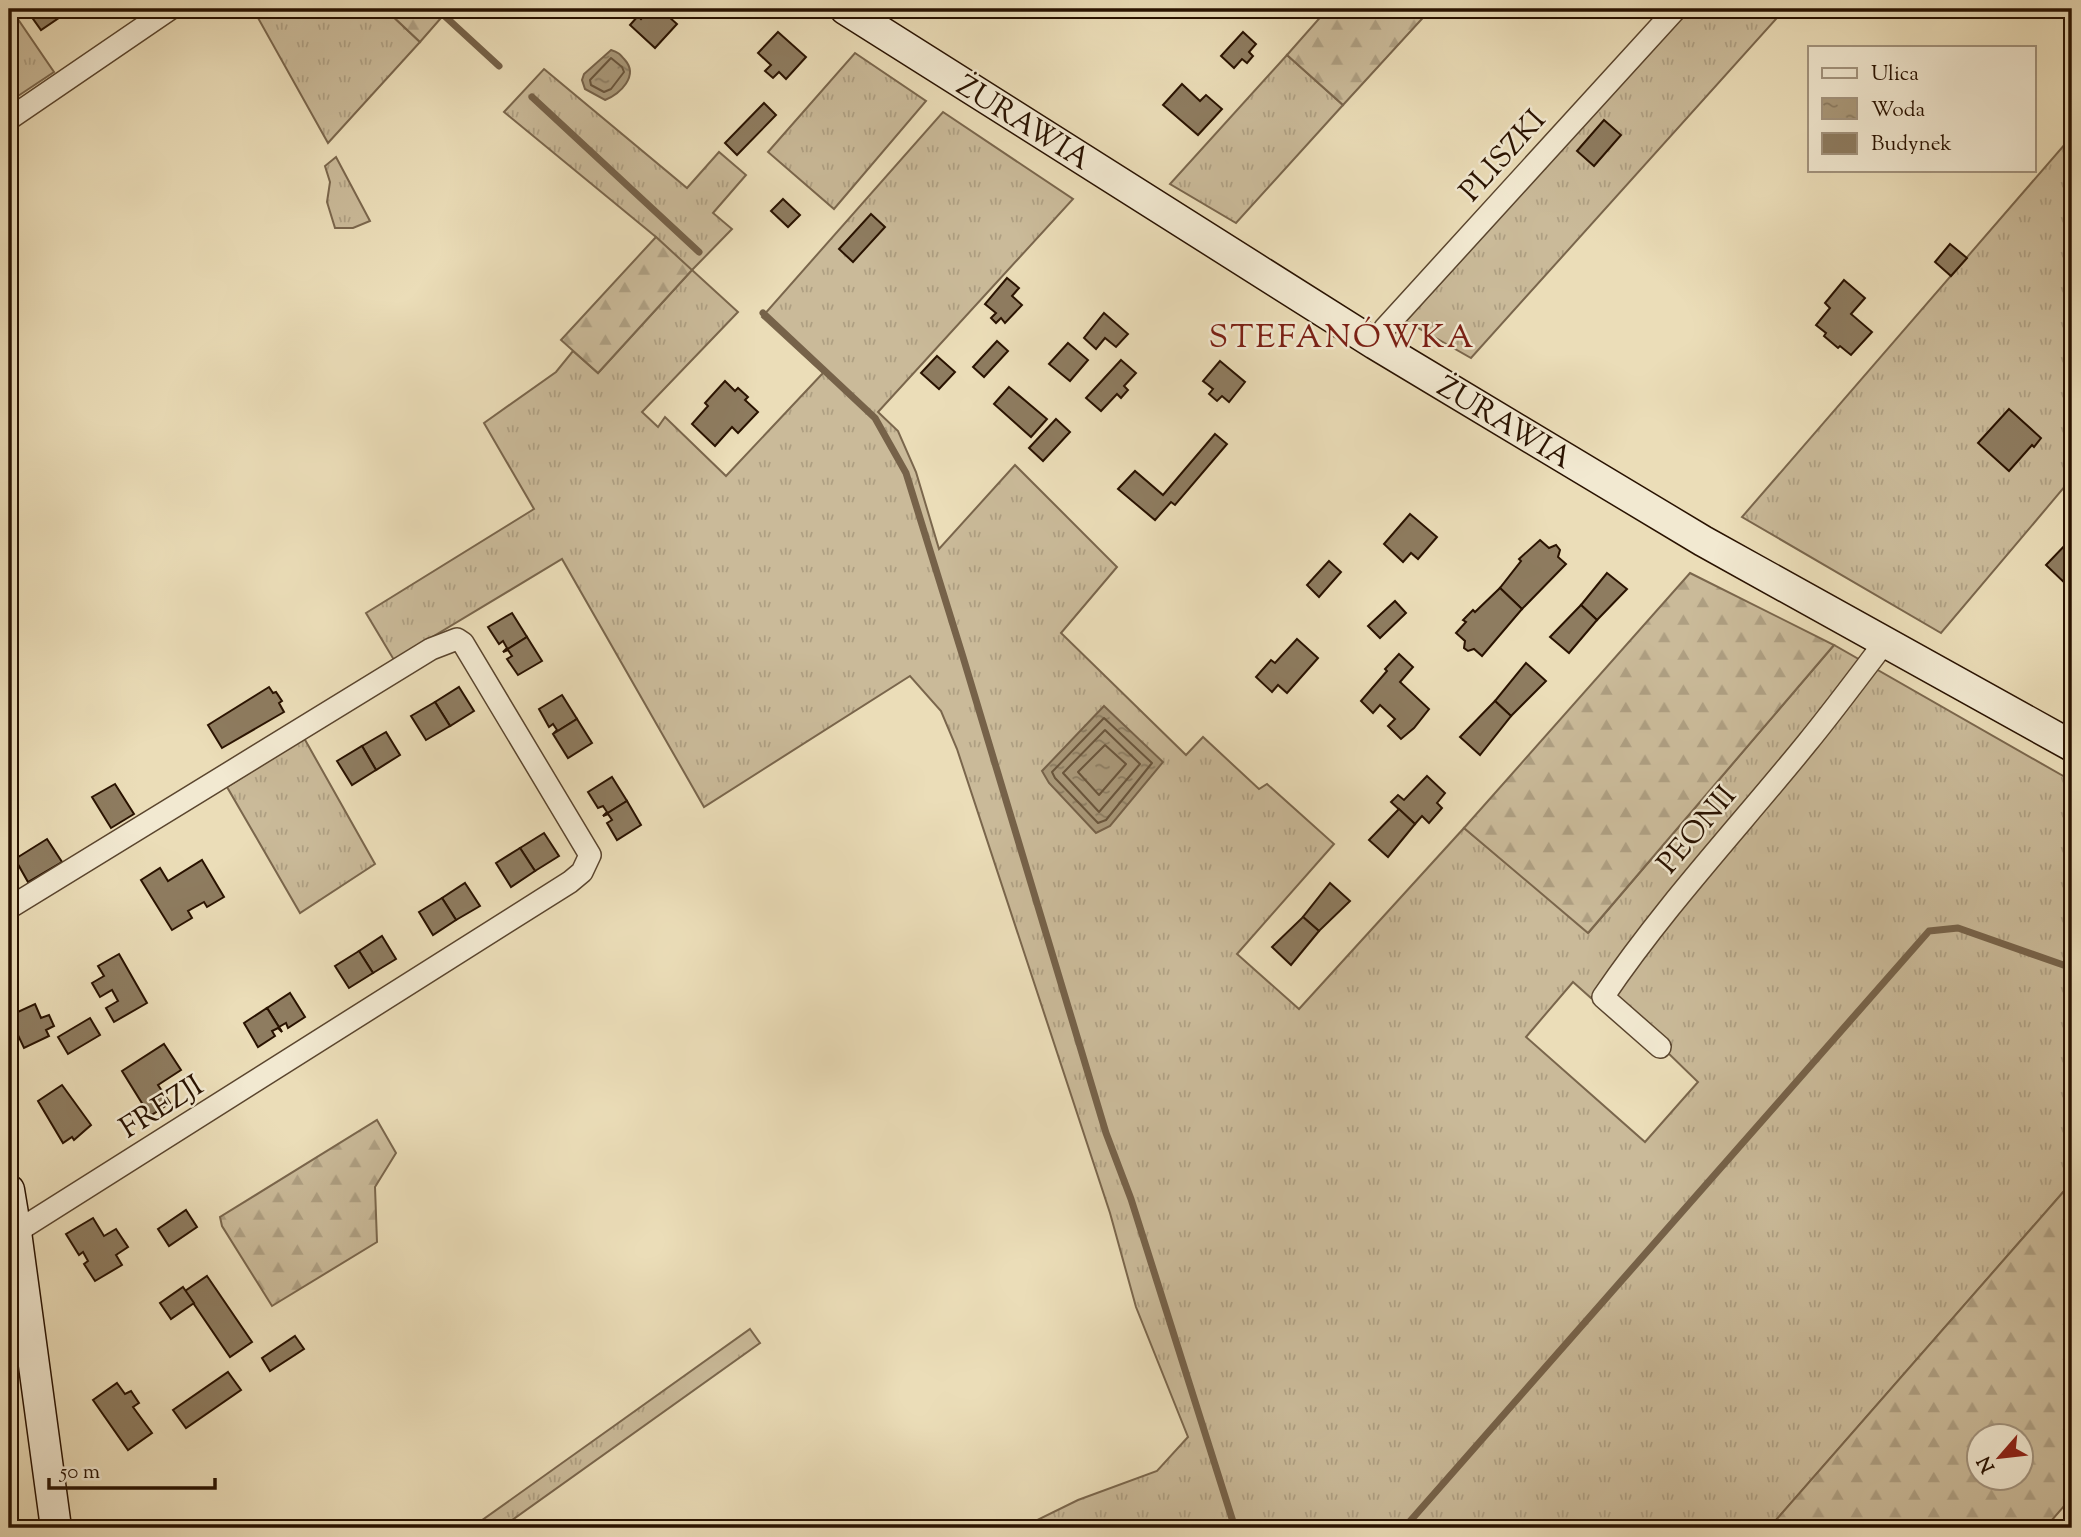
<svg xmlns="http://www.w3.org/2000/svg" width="2081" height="1537" font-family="'Sorts Mill Goudy',serif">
  <defs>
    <pattern id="grass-tufts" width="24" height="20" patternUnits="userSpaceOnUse" patternTransform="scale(1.75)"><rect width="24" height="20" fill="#caba99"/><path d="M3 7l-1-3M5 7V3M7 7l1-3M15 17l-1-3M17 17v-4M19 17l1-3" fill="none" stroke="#ae9f82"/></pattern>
    <pattern id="forest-firs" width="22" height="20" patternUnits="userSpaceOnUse" patternTransform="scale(1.75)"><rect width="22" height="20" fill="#caba99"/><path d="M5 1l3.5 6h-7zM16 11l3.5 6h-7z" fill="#ae9f82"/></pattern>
    <pattern id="water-ripples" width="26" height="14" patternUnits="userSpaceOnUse" patternTransform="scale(1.75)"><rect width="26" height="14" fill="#a99879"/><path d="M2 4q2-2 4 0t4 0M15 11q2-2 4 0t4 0" fill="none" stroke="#8a7b61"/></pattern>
  </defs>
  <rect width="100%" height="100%" fill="#ebddb8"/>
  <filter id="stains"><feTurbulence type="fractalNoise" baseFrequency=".00286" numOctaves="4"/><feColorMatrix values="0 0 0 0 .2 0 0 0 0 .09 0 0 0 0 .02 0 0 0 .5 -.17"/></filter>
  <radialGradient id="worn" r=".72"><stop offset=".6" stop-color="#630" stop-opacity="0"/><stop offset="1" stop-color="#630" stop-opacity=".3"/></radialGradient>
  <!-- grass -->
  <g fill="url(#grass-tufts)" stroke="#7a664c" stroke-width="2" fill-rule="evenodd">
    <polygon points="9,9 11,9 54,72 9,102"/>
    <polygon points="253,9 385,9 420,42 328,143"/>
    <polygon points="1688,9 1785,9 1471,358 1406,321"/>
    <polygon points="855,53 926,101 834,209 768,152"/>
    <polygon points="1287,55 1343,105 1236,223 1170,184"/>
    <path d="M 544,69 L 687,188 L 719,152 L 746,175 L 713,213 L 732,229 L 692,270 L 738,312 L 642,412 L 658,427 L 665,417 L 726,476 L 823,373 L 762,317 L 943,112 L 1073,199 L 878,412 L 898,431 L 916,472 L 939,549 L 1015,465 L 1117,567 L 1061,633 L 1186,755 L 1203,737 L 1259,789 L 1267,784 L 1334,844 L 1237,954 L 1299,1009 L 1464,828 L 1589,932 L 1834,645 L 2072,781 L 2072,1182 L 1769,1528 L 1021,1528 L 1078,1500 L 1157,1471 L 1188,1437 L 1136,1307 L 1110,1213 L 957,749 L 941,711 L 910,676 L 704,807 L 562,559 L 394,660 L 366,613 L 534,509 L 484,423 L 556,372 L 573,351 L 598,373 L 691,271 L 656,237 L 504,112 ZM 1573,982 L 1591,998 L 1602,985 L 1671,1045 L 1666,1051 L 1698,1082 L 1645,1142 L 1526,1037 Z"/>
    <polygon points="2072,136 2072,478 1941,633 1742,517"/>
    <polygon points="336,157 370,221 353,228 335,228 327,202 330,182 325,166"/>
    <polygon points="304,738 375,864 300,913 227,787"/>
    <polygon points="750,1329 760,1343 501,1528 471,1528"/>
  </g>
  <!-- forest -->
  <g fill="url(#forest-firs)" stroke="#7a664c" stroke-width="2" fill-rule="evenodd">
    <polygon points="385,9 432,9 441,18 420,42"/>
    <polygon points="1323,9 1431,9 1343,105 1287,55 1325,12"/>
    <polygon points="656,237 692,270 598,373 561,340"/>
    <polygon points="1690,573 1834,645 1588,933 1464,828"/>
    <polygon points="377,1120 396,1153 375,1187 377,1242 272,1306 222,1226 220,1217"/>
    <path d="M 2072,1182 L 2072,1497 L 2045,1528 L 1769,1528 ZM 1980,1436 L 2022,1436 L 2022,1478 L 1980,1478 Z"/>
  </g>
  <!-- water -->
  <g fill="url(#water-ripples)" stroke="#766249" stroke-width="2">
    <path d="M 611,50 C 618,52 620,54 625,60 C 639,76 620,94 605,100 L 585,89 L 582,80 L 584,74 Z"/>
    <polygon points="1104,706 1163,762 1110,826 1096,833 1049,783 1042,771"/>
  </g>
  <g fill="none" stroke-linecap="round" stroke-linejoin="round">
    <!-- shore -->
    <g stroke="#69553c" stroke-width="2">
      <polygon points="611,58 622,67 624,72 611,89 604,92 591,85 590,80"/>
      <polygon points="1104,718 1152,763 1106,820 1098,823 1055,778 1052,772"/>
      <polygon points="1105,730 1140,764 1099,812 1063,773"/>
      <polygon points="1105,745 1126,764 1099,795 1078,772"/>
    </g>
    <!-- stream -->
    <g stroke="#766249" stroke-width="7">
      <polyline points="437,9 499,66"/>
      <polyline points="532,97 699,252"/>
      <polyline points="763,313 875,418 906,473 963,657 1106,1133 1131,1199 1235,1528"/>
      <polyline points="1404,1528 1929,931 1958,928 2072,968"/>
    </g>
  </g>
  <!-- building -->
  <g fill="#8e7c60" stroke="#291200" stroke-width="2">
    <polygon points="26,9 72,9 41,30"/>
    <polygon points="650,9 660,9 677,24 655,48 630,25 638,16 641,19"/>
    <polygon points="778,32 806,57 786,79 779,72 773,78 765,71 771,65 758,53"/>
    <polygon points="1243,32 1256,44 1249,52 1253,56 1247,63 1242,59 1234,68 1221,56"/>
    <polygon points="1182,84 1200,101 1206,95 1222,109 1198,135 1163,105"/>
    <polygon points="764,103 776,115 737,155 725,143"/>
    <polygon points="1604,120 1621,135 1594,166 1577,151"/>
    <polygon points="783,199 800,215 788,227 771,211"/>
    <polygon points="871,214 885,227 853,262 839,249"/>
    <polygon points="1950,244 1967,258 1951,276 1935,262"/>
    <polygon points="1007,278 1019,288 1012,296 1022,305 1005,323 1001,318 996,323 991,318 996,313 985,304"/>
    <polygon points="1844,280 1865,298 1851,314 1872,332 1851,355 1840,346 1838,348 1824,336 1826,333 1816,325 1830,308 1825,303"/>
    <polygon points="1104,313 1128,334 1116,347 1105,338 1096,349 1084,338"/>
    <polygon points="997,341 1008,351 984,377 973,367"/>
    <polygon points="1068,343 1088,360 1070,381 1049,364"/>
    <polygon points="937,356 955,372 939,389 921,373"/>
    <polygon points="1121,360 1136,373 1124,386 1128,390 1121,398 1117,394 1101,411 1086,398"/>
    <polygon points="1220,361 1245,382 1229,402 1222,396 1217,401 1209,394 1213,389 1203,381"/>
    <polygon points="725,381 735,391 738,388 748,397 745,400 758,412 738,433 732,427 715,446 692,424 708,406 705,403"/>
    <polygon points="1009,387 1047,419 1031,437 994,404"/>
    <polygon points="2009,409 2041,438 2034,447 2032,445 2009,471 1978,443"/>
    <polygon points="1056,419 1070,432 1043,461 1029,448"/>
    <polygon points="1215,434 1227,444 1175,505 1171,502 1155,520 1118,489 1135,471 1163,495"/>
    <polygon points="1410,514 1437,537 1418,559 1411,553 1403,562 1384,544"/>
    <polygon points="1540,540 1549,548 1556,545 1560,550 1558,557 1566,564 1522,609 1500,588 1521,561 1519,559"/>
    <polygon points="2070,540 2072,542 2072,590 2046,565"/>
    <polygon points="1329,561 1341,572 1319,597 1307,585"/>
    <polygon points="1607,573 1627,589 1597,620 1581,605"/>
    <polygon points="1500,588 1522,609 1482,656 1474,649 1468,651 1464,648 1465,641 1456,633 1466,622 1463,620 1473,610 1475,612"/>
    <polygon points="1395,601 1406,613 1380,638 1368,626"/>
    <polygon points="1581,605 1597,620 1569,653 1550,637"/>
    <polygon points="512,613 527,637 503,652 507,648 503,641 499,644 488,627"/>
    <polygon points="527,637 542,661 518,675 507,659 512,656 508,650 503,652"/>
    <polygon points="1297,639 1318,658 1287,693 1278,685 1272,692 1256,677 1271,660 1275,663"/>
    <polygon points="1399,654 1413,667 1400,682 1429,709 1414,728 1401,739 1388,726 1395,719 1380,705 1373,713 1361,701 1387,671 1385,669"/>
    <polygon points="1526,663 1546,681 1511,716 1495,701"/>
    <polygon points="269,687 273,693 276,692 282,701 279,703 284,712 222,748 208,725"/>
    <polygon points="459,687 474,711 450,726 435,702"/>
    <polygon points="562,695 577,719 553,734 557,730 553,724 549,727 539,709"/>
    <polygon points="1495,701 1511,716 1480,755 1460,737"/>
    <polygon points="435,702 450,726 426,740 411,716"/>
    <polygon points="577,719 592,743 568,758 553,734"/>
    <polygon points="386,732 400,755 376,770 362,746"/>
    <polygon points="362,746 376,770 352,785 337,761"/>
    <polygon points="1427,776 1445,793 1437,803 1442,808 1429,823 1422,816 1415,824 1391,802 1398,795 1404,800"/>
    <polygon points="612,777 627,801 603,816 607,812 603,806 598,808 588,792"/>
    <polygon points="115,784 134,814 111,828 92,797"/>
    <polygon points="627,801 641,825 617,840 607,823 612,820 608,814 603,816"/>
    <polygon points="1399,809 1415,824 1388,857 1369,840"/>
    <polygon points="544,833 559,856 535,871 520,848"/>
    <polygon points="47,839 62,862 28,882 15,859"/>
    <polygon points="520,848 535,871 511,887 496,863"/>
    <polygon points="202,860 224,897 207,907 204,902 188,911 192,918 172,930 141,880 160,868 168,881"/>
    <polygon points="465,883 480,906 456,920 442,898"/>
    <polygon points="1330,883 1350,901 1319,931 1303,917"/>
    <polygon points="442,898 456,920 433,935 419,912"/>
    <polygon points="1303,917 1319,931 1291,965 1272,947"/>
    <polygon points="382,936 396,959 373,973 359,951"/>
    <polygon points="359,951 373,973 349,988 335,966"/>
    <polygon points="119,954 147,1003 114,1022 106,1008 118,1001 112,990 100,997 92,983 104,976 98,966"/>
    <polygon points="290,993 305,1017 288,1028 286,1023 279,1027 282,1032 267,1008"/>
    <polygon points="35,1004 41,1018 49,1015 54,1026 46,1030 49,1036 24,1048 9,1016"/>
    <polygon points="267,1008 282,1032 278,1028 272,1031 275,1036 258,1047 244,1023"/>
    <polygon points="90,1018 100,1035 68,1054 58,1037"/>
    <polygon points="164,1044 181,1070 158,1085 170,1103 150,1116 122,1071"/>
    <polygon points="62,1085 91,1125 74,1140 72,1137 63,1143 38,1101"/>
    <polygon points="186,1210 197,1227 169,1246 158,1229"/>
    <polygon points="93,1218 104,1236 116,1229 128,1247 116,1255 122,1265 95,1281 84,1264 88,1261 83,1252 79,1255 66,1234"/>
    <polygon points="207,1276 252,1342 230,1357 185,1291"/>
    <polygon points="183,1287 194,1303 171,1319 160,1303"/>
    <polygon points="295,1336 304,1349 270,1371 262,1358"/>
    <polygon points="228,1372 241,1390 186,1428 173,1410"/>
    <polygon points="117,1383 125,1394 131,1391 139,1403 133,1407 152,1433 128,1450 93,1400"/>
  </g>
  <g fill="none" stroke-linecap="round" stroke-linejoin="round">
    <!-- street casing -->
    <g stroke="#5a452e" stroke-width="24">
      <g id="street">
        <polyline points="9,119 170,9"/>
        <polyline points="1375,344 1385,328 1676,9"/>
        <polyline points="9,908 431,649 457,639 463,643 590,855 582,872 570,882 16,1232"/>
        <path d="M 1660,1047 L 1603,997 C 1664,907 1738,828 1807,743 C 1834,710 1859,676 1885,642"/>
      </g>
    </g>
    <!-- secondary casing -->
    <g stroke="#291200" stroke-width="33">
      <g id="secondary">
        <polyline points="845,9 1375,344 1703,541 2072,746"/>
        <polyline points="9,1190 16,1232 56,1528"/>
      </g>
    </g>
    <!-- street -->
    <use href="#street" stroke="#f2e9d1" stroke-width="21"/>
    <!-- secondary -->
    <use href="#secondary" stroke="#f2e9d1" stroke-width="30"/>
  </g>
  <g text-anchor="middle" stroke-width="5" stroke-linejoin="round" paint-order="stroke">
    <!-- street labels -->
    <g font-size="30" fill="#291200" stroke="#f2e9d1">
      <text transform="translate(1024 122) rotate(32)" y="10">ŻURAWIA</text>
      <text transform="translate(1502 155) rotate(-48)" y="10">PLISZKI</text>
      <text transform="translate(1505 422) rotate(31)" y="10">ŻURAWIA</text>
      <text transform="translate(1696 829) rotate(-50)" y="10">PEONII</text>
      <text transform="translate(161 1106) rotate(-32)" y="10">FREZJI</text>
    </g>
    <!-- quarter labels -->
    <g font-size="33" letter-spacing="2" fill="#7a1f14" stroke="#f2e9d1">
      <text x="1342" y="347">STEFANÓWKA</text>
    </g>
  </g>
  <!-- margin -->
  <rect width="2081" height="1537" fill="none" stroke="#ebddb8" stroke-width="35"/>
  <rect x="10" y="10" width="2060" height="1516" fill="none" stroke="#291200" stroke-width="3.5"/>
  <rect x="18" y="18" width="2046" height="1502" fill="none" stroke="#291200" stroke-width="2"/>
  <!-- legend -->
  <rect x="1808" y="46" width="228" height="126" fill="#f2e9d1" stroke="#a2937d" stroke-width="2"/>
  <rect x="1822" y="68" width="35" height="10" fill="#f2e9d1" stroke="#a2937d" stroke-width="2"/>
  <text x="1871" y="80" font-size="21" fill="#291200">Ulica</text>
  <rect x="1822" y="98" width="35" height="21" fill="url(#water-ripples)" stroke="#a2937d" stroke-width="2"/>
  <text x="1871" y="116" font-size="21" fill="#291200">Woda</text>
  <rect x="1822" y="133" width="35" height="21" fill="#8e7c60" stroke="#a2937d" stroke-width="2"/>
  <text x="1871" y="150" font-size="21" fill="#291200">Budynek</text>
  <!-- north arrow -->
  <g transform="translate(2000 1457) rotate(242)"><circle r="33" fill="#f2e9d1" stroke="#a2937d" stroke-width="2"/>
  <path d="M0-5L12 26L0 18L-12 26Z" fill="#8f2418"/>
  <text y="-10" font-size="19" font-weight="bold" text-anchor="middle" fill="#291200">N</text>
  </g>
  <!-- scale -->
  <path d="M49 1478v10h166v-10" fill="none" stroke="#291200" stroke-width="3.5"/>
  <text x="60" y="1478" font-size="21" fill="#291200" stroke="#f2e9d1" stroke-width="5" paint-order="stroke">50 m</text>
  <rect width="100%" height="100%" filter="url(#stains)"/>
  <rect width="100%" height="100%" fill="url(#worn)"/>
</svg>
